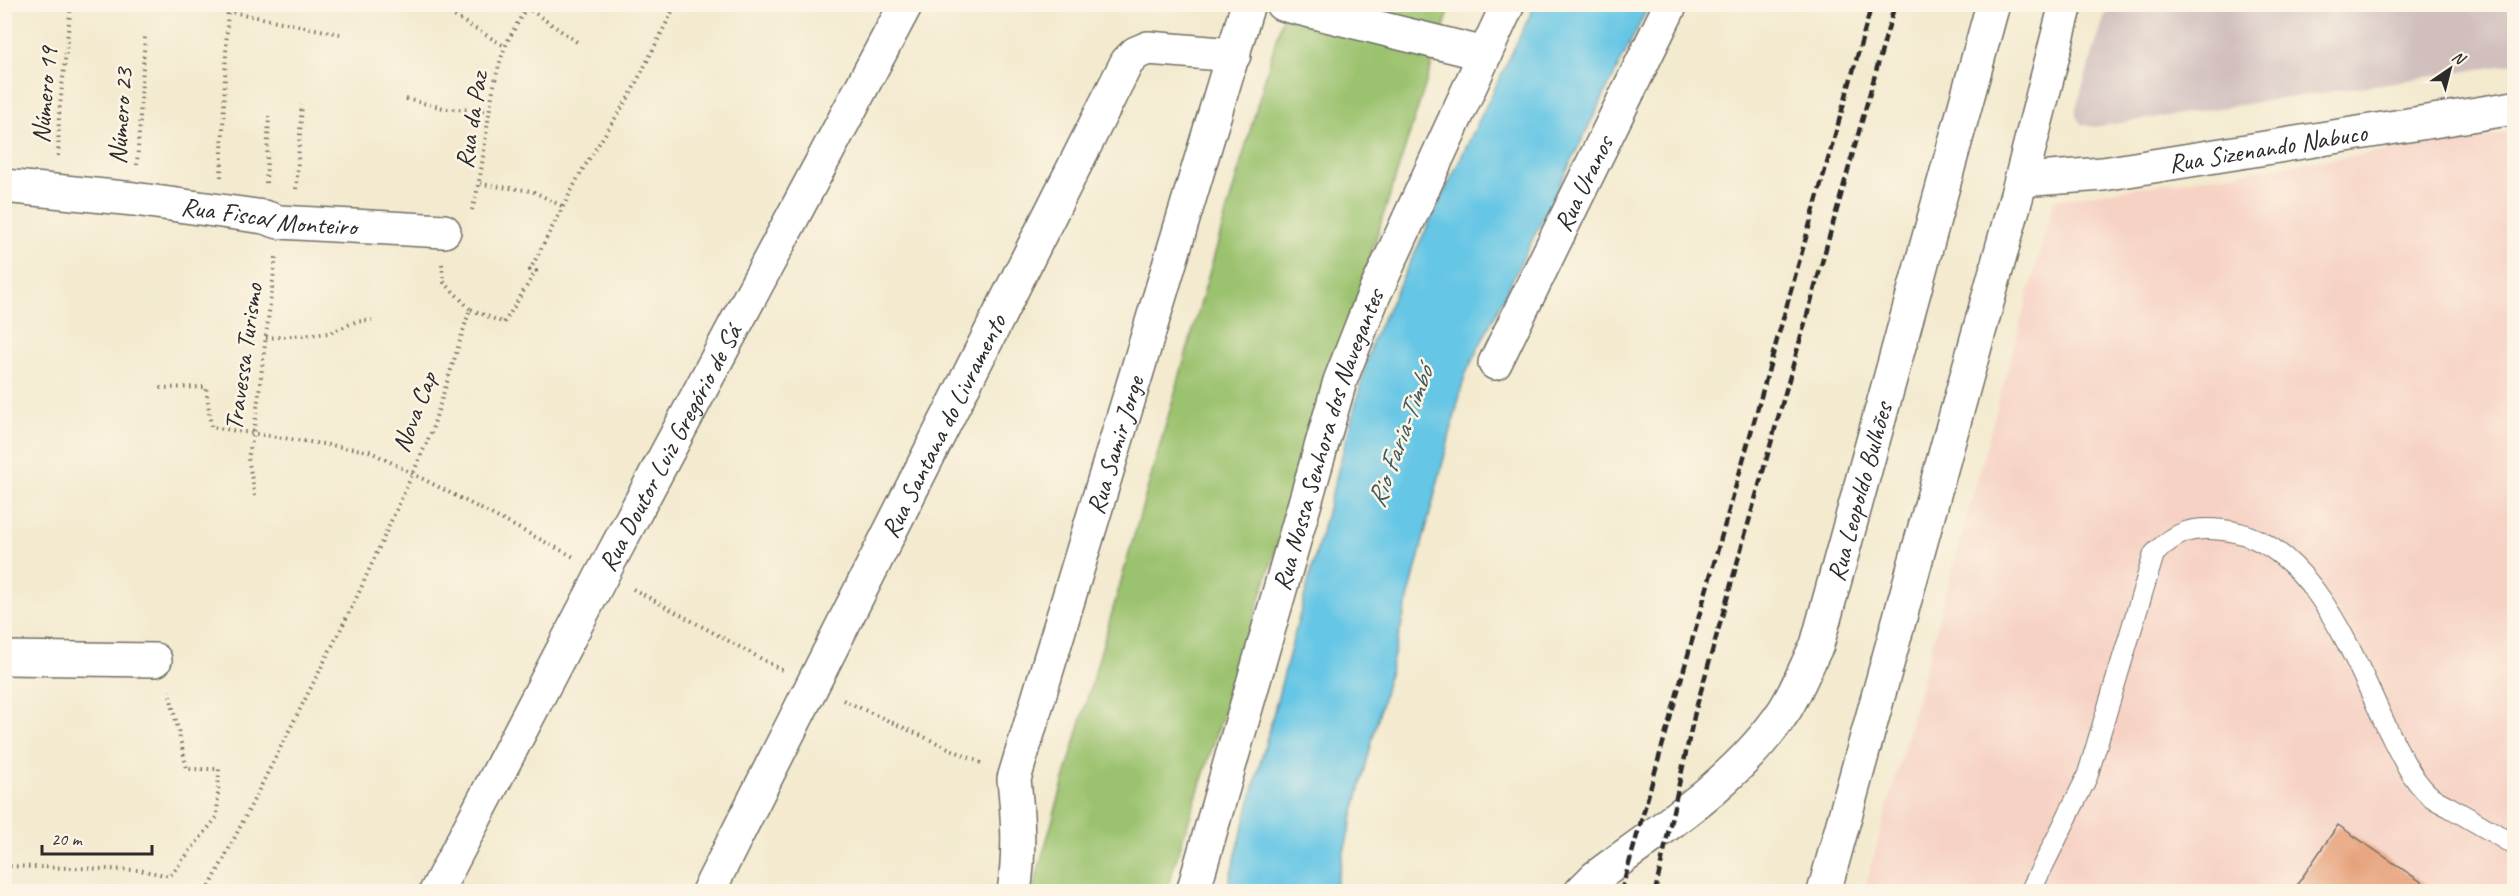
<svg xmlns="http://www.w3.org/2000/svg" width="2519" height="896" font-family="Caveat,sans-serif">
  <rect width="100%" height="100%" fill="#fcf5e5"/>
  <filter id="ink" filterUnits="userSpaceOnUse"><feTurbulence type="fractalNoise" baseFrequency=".0167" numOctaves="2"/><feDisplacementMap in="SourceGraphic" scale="12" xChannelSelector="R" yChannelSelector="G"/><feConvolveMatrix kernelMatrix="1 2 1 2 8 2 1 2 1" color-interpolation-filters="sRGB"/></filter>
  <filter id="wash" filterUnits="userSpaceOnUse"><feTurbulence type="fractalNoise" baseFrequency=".008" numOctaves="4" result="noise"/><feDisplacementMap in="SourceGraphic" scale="24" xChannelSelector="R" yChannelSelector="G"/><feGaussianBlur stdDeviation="1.35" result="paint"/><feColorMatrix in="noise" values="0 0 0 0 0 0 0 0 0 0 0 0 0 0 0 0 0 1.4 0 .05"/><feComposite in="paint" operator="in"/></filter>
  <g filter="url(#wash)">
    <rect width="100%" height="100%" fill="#f3eacf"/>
    <!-- built -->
    <polygon fill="#f6d2c4" points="2514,132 2514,891 1864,892 2054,200"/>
    <!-- industrial -->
    <polygon fill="#d1bfbe" points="2108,5 2514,5 2514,64 2093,127 2081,124 2076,116 2076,108"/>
    <!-- green -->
    <polygon fill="#9bc26e" stroke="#63764c" stroke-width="1.5" points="1286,5 1451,5 1166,891 1032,892"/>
    <!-- water -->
    <polygon fill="#66c6e5" stroke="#487888" stroke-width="1.5" points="1535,5 1649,5 1465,375 1334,891 1226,892 1373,339"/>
    <g id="blocks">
      <!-- building -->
      <polygon fill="#e49870" points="2338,825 2436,892 2292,892"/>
    </g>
  </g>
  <g filter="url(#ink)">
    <use href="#blocks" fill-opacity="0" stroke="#716e64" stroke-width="1.5"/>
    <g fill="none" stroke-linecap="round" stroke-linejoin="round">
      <!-- service casing -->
      <g stroke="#716e64" stroke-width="22">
        <path id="service" d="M 2030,892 L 2087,777 L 2154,554 C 2176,532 2191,526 2223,530 C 2313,539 2355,662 2389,732 C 2399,752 2411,778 2428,794 C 2434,800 2444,804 2451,808 C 2472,820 2493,832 2514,845"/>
      </g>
      <!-- minor casing -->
      <g stroke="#716e64" stroke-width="36">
        <g id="minor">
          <polyline points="1282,4 1485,54"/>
          <path id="s1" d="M 2021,180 L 2103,174 L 2514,108"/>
          <path id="s2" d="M 4,186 L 134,199 L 264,217 L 279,222 L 444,231"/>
          <path id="s3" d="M 1495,363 L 1671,4"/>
          <polyline points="4,658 155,660"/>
          <path id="s4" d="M 436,892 L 603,573 L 906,4"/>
          <path id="s5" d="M 708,892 L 1127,62 L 1136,53 L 1148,48 L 1234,55"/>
          <path id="s6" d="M 1014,892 C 1020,853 1018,817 1014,779 L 1248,4"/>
          <path id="s7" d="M 1193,892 L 1340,381 L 1373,297 L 1508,4"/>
        </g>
      </g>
      <!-- secondary casing -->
      <g stroke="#716e64" stroke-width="36">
        <g id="secondary">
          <path id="s8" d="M 1581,892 L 1596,877 C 1662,828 1737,781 1784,711 C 1797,691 1806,666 1817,645 L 1993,4"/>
          <polyline points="1824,892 2021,180 2066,4"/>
        </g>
      </g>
      <!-- path -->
      <g stroke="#716e64" stroke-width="4" stroke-dasharray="1.5 4.5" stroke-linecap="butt">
        <polyline points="434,4 506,47"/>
        <polyline points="526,7 577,42"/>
        <polyline points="227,11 340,34"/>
        <polyline points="406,99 448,109 488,110"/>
        <polyline points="58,156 59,115 71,4"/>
        <polyline points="137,165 145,35"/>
        <polyline points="221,177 228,4"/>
        <polyline points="266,183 269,116"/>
        <polyline points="480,184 532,191 564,207"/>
        <polyline points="296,189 302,105"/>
        <path d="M 472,210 C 487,161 485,108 501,59 C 506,40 519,22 528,4"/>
        <polyline points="442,264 444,282 470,309"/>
        <polyline points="266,338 330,333 355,322 372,320"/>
        <polyline points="160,388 206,387 211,427 369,451 574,557"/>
        <polyline points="255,496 248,458 254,432 276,256"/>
        <polyline points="633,589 782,670"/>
        <polyline points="843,700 983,764"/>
        <polyline points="4,866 139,870 170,876 217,817 219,769 187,769 169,691"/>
        <polyline points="207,892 355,601 431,433 470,309 504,323 536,271 530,270 581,172 630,95 676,4"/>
      </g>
      <!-- service -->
      <use href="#service" stroke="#fff" stroke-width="20"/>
      <!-- minor -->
      <use href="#minor" stroke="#fff" stroke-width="33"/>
      <!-- secondary -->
      <use href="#secondary" stroke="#fff" stroke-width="33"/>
      <!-- rail -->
      <g stroke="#2b2b2b" stroke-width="4.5" stroke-dasharray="9 4.5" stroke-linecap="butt">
        <polyline points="1621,892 1872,4"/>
        <polyline points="1655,892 1695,712 1895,4"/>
      </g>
    </g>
  </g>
  <g text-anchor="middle" stroke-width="5" stroke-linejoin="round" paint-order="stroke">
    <!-- street labels -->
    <g font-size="26" fill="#2b2b2b" stroke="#fcf5e5">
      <text transform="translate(44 95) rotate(-85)" y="9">Número 19</text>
      <text transform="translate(120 116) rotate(-86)" y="9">Número 23</text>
      <text transform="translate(471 120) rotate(-81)" y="9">Rua da Paz</text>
      <text dy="9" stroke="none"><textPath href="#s1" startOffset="249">Rua Sizenando Nabuco</textPath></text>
      <text dy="9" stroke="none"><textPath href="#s3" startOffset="200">Rua Uranos</textPath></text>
      <text dy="9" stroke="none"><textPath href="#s2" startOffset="267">Rua Fiscal Monteiro</textPath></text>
      <text transform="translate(243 357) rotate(-82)" y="9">Travessa Turismo</text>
      <text transform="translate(414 412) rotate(-69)" y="9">Nova Cap</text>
      <text dy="9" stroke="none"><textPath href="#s5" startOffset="522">Rua Santana do Livramento</textPath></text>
      <text dy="9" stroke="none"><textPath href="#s7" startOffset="472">Rua Nossa Senhora dos Navegantes</textPath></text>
      <text dy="9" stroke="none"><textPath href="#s6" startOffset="462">Rua Samir Jorge</textPath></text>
      <text dy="9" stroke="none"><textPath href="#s4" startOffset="502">Rua Doutor Luiz Gregório de Sá</textPath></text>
      <text dy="9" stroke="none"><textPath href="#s8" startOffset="506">Rua Leopoldo Bulhões</textPath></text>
    </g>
    <!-- water labels -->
    <g font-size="27" font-style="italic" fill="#3d5a63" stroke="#fcf5e5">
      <text transform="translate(1400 437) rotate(-70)" y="9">Rio Faria-Timbó</text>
    </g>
  </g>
  <!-- margin -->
  <rect width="2519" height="896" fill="none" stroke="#fcf5e5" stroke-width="24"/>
  <!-- north arrow -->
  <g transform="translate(2450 69) rotate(35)" stroke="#fcf5e5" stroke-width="4.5" paint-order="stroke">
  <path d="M0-4.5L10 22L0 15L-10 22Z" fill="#2b2b2b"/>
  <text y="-9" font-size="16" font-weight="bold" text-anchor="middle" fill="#2b2b2b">N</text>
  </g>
  <!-- scale -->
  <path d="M42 845v9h110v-9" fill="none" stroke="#2b2b2b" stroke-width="3"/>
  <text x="51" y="845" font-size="18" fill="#2b2b2b" stroke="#fcf5e5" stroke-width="4.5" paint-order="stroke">20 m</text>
</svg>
